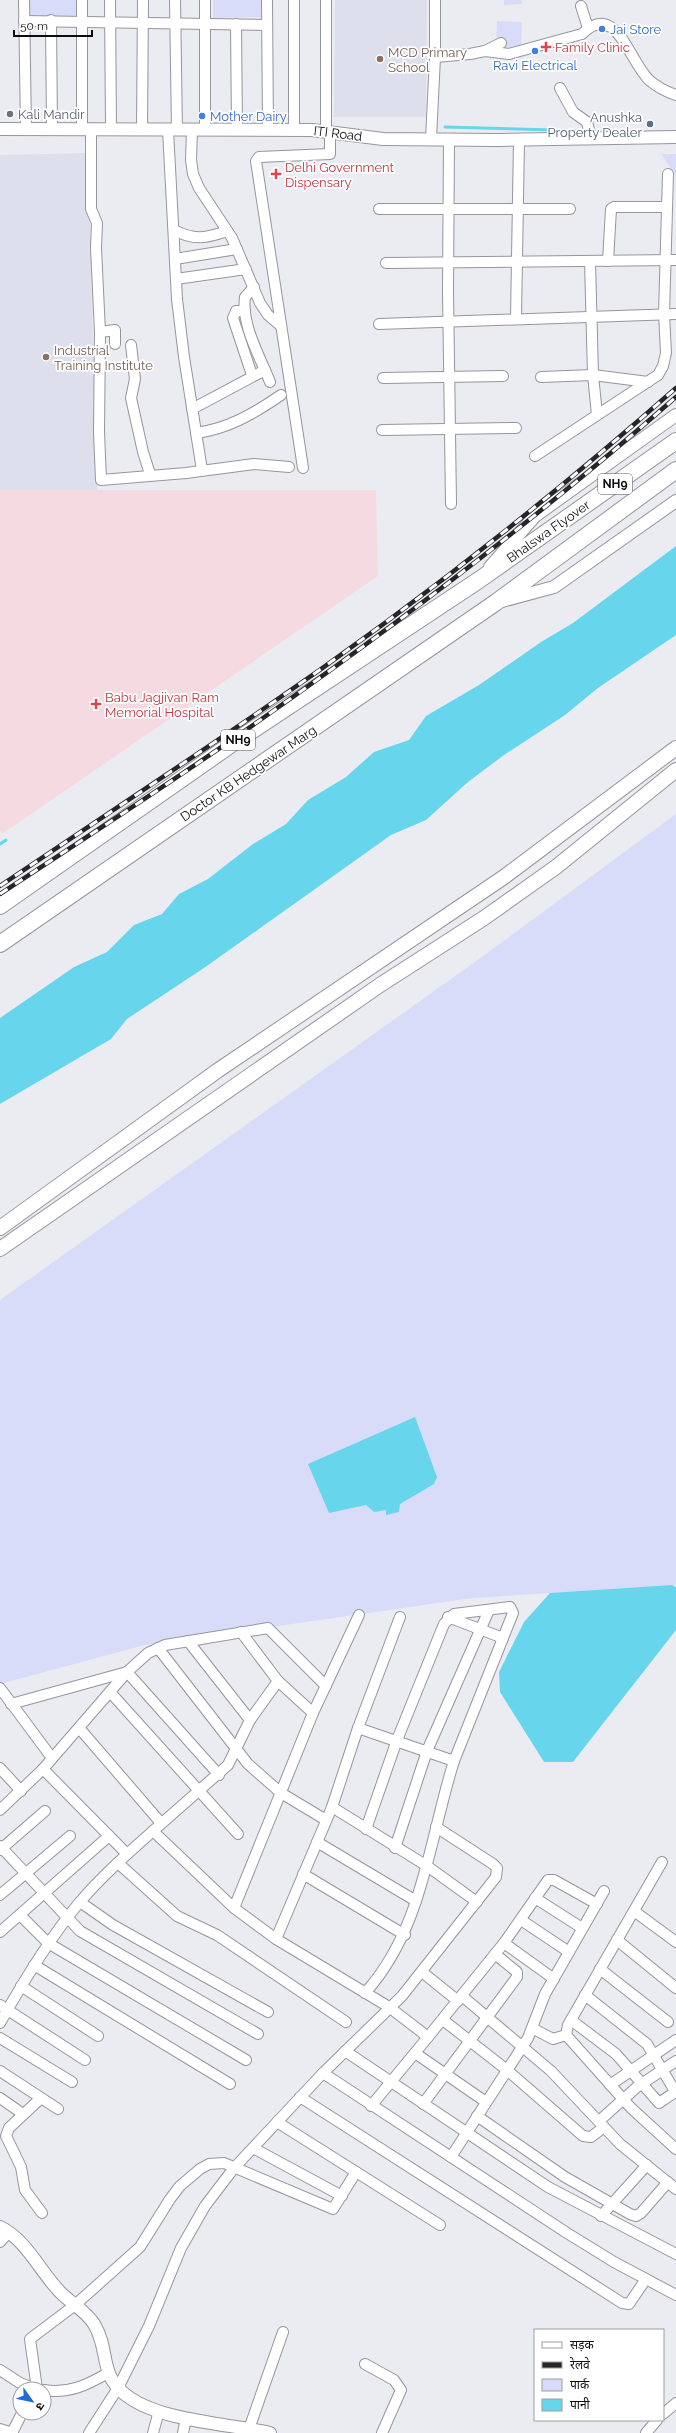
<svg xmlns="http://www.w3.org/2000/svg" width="676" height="2433" font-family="Raleway,'Noto Sans Devanagari',sans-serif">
  <rect width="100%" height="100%" fill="#ebecf2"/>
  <!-- built -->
  <g fill="#dddfec">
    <polygon points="335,0 427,0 426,117 334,117"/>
    <polygon points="88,153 97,490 0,490 0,155"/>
  </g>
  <!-- medical -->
  <polygon fill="#f5dbe1" points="0,490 376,490 378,576 2,834 0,831"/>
  <!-- green -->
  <g fill="#d8dcf9">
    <polygon points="29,0 77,0 77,16 29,17"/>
    <polygon points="213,0 262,0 262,17 213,18"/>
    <polygon points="504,0 522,0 522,4 504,5"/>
    <polygon points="497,21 522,22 521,46 496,48"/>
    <polygon points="661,154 676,154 676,176"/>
    <polygon points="676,814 676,1585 473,1598 145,1645 0,1684 0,1300 486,954"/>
  </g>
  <!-- water -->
  <g fill="#67d6ec">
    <polygon points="676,546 676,635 598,688 565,715 504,755 468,782 426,820 391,835 204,968 127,1019 111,1039 0,1104 0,1018 74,967 107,952 134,925 162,914 179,894 208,879 253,844 286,824 308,800 346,777 374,752 409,740 426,716 479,685 541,642 573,623"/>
    <polygon points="415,1417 437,1477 434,1484 400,1504 399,1512 386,1515 386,1510 374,1512 366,1505 329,1513 308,1464"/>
    <polygon points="672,1585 676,1587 676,1630 573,1762 544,1762 500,1692 499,1672 524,1622 550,1593"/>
  </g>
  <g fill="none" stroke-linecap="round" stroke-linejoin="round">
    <!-- stream -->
    <g stroke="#67d6ec" stroke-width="3">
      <polyline points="445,127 628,132"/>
      <polyline points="0,844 6,840"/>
    </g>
    <!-- minor casing -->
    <g stroke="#95969c" stroke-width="12">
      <g id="minor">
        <polyline points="24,0 26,130"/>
        <polyline points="82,0 82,130"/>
        <polyline points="110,0 111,129"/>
        <polyline points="175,0 177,130"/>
        <polyline points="205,0 205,130"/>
        <polyline points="267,0 268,130"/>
        <polyline points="294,0 294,130"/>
        <polyline points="581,6 588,28"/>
        <polyline points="51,20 52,129"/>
        <polyline points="24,21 267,25"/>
        <polyline points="236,24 237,130"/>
        <polyline points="485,51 501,43"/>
        <path d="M 435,57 L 470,54 L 485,51 L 509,54 L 582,34 C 616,0 629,61 649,80 C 657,87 667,92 676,95"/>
        <polyline points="560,88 573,112 587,122 591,138"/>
        <polyline points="91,129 91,209 97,223 96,248 100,332 99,432 101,480 186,473 254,464 289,467"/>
        <polyline points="142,130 143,0"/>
        <polyline points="168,130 177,299 184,357 202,470"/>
        <polyline points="192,130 191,160 193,174 199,188 232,238 260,303 268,315 281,326"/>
        <polyline points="326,132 326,0"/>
        <polyline points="431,139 435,57 435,0"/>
        <polyline points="449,140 448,291 451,504"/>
        <polyline points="379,209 570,209"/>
        <path d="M 174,230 C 194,241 207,238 227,231"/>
        <polyline points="175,259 237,249"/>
        <polyline points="590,261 593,375 597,415"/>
        <polyline points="608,261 611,209 614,207 667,207"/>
        <polyline points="386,263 676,260"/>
        <polyline points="176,279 246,269"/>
        <path d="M 254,287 L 245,297 C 241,324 260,357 270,382"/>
        <polyline points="245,311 236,311 233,318 252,375"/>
        <polyline points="516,318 519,140"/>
        <polyline points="379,324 676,314"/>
        <polyline points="100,332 115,330 115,344"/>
        <polyline points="131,345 135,379 131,398 143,452 150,474"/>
        <polyline points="541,377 593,375 648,382"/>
        <polyline points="383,378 503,376"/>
        <polyline points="192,409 265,370"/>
        <polyline points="382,430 516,428"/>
        <path d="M 196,433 C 228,429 255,413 281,395"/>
        <polyline points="535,456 658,375 663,366 666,353 664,314 668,174"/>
        <polyline points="303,468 256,161 259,157 330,154 330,132"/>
        <polyline points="448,1617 503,1638"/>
        <polyline points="241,1632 278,1681"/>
        <polyline points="188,1641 250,1720"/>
        <polyline points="158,1648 248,1764 281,1793 326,1820"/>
        <polyline points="0,1688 52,1758"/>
        <polyline points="110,1692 238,1834"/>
        <polyline points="11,1704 127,1672 219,1775"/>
        <polyline points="358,1728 400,1617"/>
        <polyline points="80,1729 161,1823"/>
        <polyline points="0,1768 21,1791"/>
        <polyline points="43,1769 127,1854"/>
        <polyline points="332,1807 427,1866 477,1902"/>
        <polyline points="0,1810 43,1769 127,1672 148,1653 165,1645 268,1628 326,1686"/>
        <polyline points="366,1829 397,1740 444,1624 454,1614 510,1607 513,1613 454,1761"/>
        <polyline points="153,1831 228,1765 250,1720 278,1681 313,1713"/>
        <polyline points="317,1842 416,1901"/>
        <polyline points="0,1846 80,1931 258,2034"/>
        <polyline points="395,1848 427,1751 489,1610"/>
        <polyline points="0,1850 45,1811"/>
        <polyline points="662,1862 568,2025 566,2035 631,2108 676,2149"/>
        <polyline points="118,1863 177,1916 217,1935 346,2022"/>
        <polyline points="303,1874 405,1935"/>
        <polyline points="0,1895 70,1836"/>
        <polyline points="535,1898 582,1928"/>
        <polyline points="80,1902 113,1925 268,2012"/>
        <polyline points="234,1908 313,1713 359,1615"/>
        <polyline points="634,1911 676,1942"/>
        <polyline points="20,1915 48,1943 246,2060"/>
        <polyline points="521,1920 569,1952"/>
        <polyline points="0,1932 109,1836"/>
        <path d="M 276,1939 L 332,1807 L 358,1728 L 454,1761 C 429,1840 423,1929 365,1993"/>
        <polyline points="617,1940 676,1988"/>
        <polyline points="504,1943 554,1979"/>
        <polyline points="34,1965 230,2084"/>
        <polyline points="600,1969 668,2022"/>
        <polyline points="422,1972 458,2001"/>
        <polyline points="21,1986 98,2036"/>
        <polyline points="585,1995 647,2044 676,2093"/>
        <polyline points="462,1996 551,2071 620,2144 676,2189"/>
        <polyline points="0,2005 85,2060"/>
        <polyline points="443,2020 507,2070 583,2136 591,2137 604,2127"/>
        <polyline points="571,2020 616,2054 659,2103 675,2092"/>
        <path d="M 0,2023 C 23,1982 48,1940 79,1903 C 101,1877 127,1854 153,1831 L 234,1908 L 276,1939 L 389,2007 L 428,2037 L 504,1943 L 548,1880 L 554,1880 L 597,1904"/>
        <polyline points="532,2028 553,2039 566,2035"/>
        <polyline points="0,2038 72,2082"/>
        <polyline points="345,2051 548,2187 676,2254"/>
        <polyline points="415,2053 486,2102"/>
        <polyline points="0,2071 58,2109"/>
        <polyline points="323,2073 567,2233 614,2262 676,2295"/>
        <polyline points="610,2085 676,2040"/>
        <polyline points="300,2097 622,2303 629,2304 646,2279"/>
        <polyline points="0,2098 23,2114"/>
        <polyline points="41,2098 9,2128 6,2136 21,2167 25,2190 42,2213"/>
        <polyline points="423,2104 517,1977 517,1972 495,1954"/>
        <polyline points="371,2106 428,2037"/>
        <polyline points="477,2116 565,2177 630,2214 636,2216 641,2213 668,2182"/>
        <polyline points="599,2121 637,2087 676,2061"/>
        <polyline points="277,2122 440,2225"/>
        <polyline points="253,2148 342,2196"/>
        <polyline points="451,2157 528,2038 545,1994 604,1891"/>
        <polyline points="601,2216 647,2165"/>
        <polyline points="0,2242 9,2232"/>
        <polyline points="365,2364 394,2380 401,2390 382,2433"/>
        <polyline points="0,2370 20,2383 36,2389"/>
        <polyline points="37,2389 30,2339 75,2305 140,2247 170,2199 180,2186 200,2169 209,2164 224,2163 333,2209 356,2172"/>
        <path d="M 44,2390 C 69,2394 87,2385 108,2373"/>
        <polyline points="663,2414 676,2403"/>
        <polyline points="0,2429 13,2433"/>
        <polyline points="249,2429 283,2332"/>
        <polyline points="12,2433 22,2413"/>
        <polyline points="89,2433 118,2388 149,2326 181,2248 205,2206 234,2168 323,2073 402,1996 496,1877 497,1868 493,1864 436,1827"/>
        <polyline points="153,2433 159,2411"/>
        <polyline points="183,2433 186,2418"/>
        <polyline points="646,2433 657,2420"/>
      </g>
    </g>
    <!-- tertiary casing -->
    <g stroke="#95969c" stroke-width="14">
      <g id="tertiary">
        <polyline points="0,129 312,130 383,139 498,140 676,137"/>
        <polyline points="490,567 535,516 676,415"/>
        <polyline points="502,601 554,587 676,501"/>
        <path d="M 0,2227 C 27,2240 40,2272 61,2293 C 71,2303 87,2312 94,2324 C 111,2352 97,2376 130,2398 C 163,2421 230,2424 270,2433"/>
      </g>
    </g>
    <!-- secondary casing -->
    <g stroke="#95969c" stroke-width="16">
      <g id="secondary">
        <polyline points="0,1228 217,1071 504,877 676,748"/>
        <polyline points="0,1249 380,985 484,918 556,867 676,770"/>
      </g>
    </g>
    <!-- trunk casing -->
    <g stroke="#95969c" stroke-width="18">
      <g id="trunk">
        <polyline points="0,906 233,743 479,580 676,441"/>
        <polyline points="0,944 495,603 676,470"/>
      </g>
    </g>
    <!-- minor -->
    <use href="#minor" stroke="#fff" stroke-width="10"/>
    <!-- tertiary -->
    <use href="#tertiary" stroke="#fff" stroke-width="12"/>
    <!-- secondary -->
    <use href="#secondary" stroke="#fff" stroke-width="14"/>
    <!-- trunk -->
    <use href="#trunk" stroke="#fff" stroke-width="16"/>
    <!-- rail casing -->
    <g stroke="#262629" stroke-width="4.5">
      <g id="rail">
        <path d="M 0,886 C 85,829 171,772 256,714 C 402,615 543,505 676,388"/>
        <path d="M 0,894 C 88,836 177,779 263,718 C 406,618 545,512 676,397"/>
      </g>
    </g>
    <!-- rail -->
    <use href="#rail" stroke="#fff" stroke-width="3" stroke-dasharray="9" stroke-linecap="butt"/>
  </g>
  <!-- markers -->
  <g fill="#3f7fe0" stroke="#fff" stroke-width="1.5">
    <circle cx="602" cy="29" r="4"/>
    <circle cx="535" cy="51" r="4"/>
    <circle cx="202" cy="116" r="4"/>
  </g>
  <g fill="#e0444e" stroke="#fff" stroke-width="1.5">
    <path d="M544 41h4v4h4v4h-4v4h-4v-4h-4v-4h4z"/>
    <path d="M274 168h4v4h4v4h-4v4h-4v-4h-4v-4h4z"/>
    <path d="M94 698h4v4h4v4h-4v4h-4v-4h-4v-4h4z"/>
  </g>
  <g fill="#8d6e63" stroke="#fff" stroke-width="1.5">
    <circle cx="380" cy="59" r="4"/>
    <circle cx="46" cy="357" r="4"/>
  </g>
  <circle fill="#6b7280" stroke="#fff" stroke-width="1.5" cx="10" cy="114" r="4"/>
  <circle fill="#5c6f8a" stroke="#fff" stroke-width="1.5" cx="650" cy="124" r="4"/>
  <g text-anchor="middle" stroke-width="3.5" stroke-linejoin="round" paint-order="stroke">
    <!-- shield labels -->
    <g fill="#fff" stroke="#555556" stroke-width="1">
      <rect x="598" y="474" width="34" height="20" rx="3"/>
      <rect x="221" y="730" width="34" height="20" rx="3"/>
    </g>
    <g font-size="12" font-weight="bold" fill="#0c0c0e">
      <text x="615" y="488">NH9</text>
      <text x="238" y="744">NH9</text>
    </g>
    <!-- shop labels -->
    <g font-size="13" fill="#366cbe" stroke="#fff" text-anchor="start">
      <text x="610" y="34">Jai Store</text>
      <text x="535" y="70" text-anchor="middle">Ravi Electrical</text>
      <text x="210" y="121">Mother Dairy</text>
    </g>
    <!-- health labels -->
    <g font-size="13" fill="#be3a42" stroke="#fff" text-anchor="start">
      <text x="555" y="52">Family Clinic</text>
      <text x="285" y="172">Delhi Government<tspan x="285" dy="15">Dispensary</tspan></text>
      <text x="105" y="702">Babu Jagjivan Ram<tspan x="105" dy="15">Memorial Hospital</tspan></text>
    </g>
    <!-- education labels -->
    <g font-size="13" fill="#785e54" stroke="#fff" text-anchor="start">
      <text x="388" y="57">MCD Primary<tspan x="388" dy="15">School</tspan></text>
      <text x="54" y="355">Industrial<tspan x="54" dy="15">Training Institute</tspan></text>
    </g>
    <!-- worship labels -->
    <g font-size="13" fill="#5b616d" stroke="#fff" text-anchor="start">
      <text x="18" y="119">Kali Mandir</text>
    </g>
    <!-- service labels -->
    <g font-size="13" fill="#4e5e75" stroke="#fff" text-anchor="end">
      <text x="642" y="122">Anushka<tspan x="642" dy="15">Property Dealer</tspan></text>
    </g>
    <!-- street labels -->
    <g font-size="13" fill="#0c0c0e" stroke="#fff">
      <text transform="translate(338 133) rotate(7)" y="5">ITI Road</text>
      <text transform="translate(548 531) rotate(-35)" y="5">Bhalswa Flyover</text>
      <text transform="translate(248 773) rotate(-34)" y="5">Doctor KB Hedgewar Marg</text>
    </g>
  </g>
  <!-- legend -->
  <rect x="534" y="2329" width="130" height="92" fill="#ffffff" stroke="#9e9e9f"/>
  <rect x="542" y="2342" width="20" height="6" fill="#ffffff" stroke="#9e9e9f"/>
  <text x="570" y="2349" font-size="12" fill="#0c0c0e">सड़क</text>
  <rect x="542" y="2362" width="20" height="6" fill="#262629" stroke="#9e9e9f"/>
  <text x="570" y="2369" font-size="12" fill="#0c0c0e">रेलवे</text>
  <rect x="542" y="2379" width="20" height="12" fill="#d8dcf9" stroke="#9e9e9f"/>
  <text x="570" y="2389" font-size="12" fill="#0c0c0e">पार्क</text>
  <rect x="542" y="2399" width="20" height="12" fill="#67d6ec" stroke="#9e9e9f"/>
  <text x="570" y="2409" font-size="12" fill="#0c0c0e">पानी</text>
  <!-- north arrow -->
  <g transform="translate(32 2401) rotate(123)"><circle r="19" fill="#ffffff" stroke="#9e9e9f"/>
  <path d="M0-3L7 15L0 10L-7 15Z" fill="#206ad6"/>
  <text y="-6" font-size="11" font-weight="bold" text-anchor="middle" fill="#0c0c0e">उ</text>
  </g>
  <!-- scale -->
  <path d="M14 30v6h78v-6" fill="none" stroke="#0c0c0e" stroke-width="2"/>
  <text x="20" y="30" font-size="12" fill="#0c0c0e" stroke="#ffffff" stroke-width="3" paint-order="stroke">50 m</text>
</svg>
